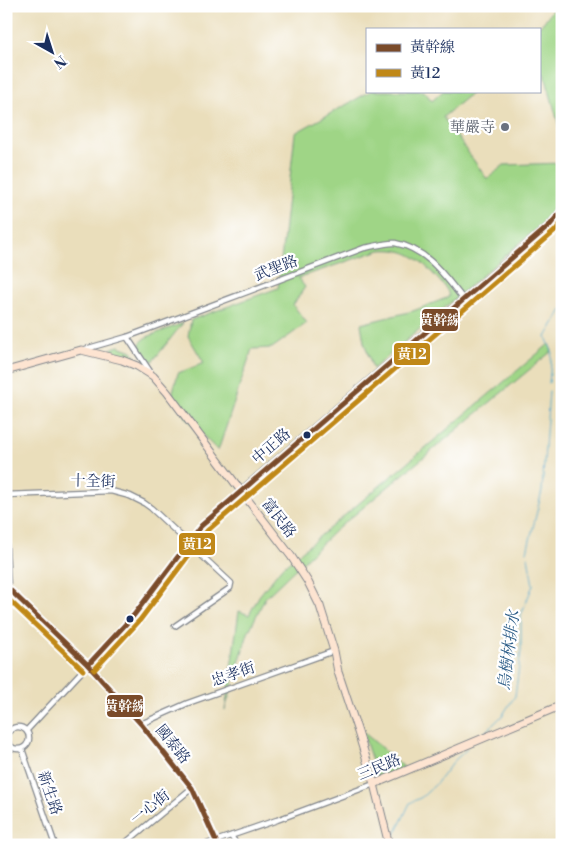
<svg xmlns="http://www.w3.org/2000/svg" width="568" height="851" font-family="'Libre Bodoni','Noto Serif TC',serif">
  <rect width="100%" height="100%" fill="#fff"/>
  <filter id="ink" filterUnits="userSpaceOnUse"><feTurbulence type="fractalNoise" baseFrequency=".02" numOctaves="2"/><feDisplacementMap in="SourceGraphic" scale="10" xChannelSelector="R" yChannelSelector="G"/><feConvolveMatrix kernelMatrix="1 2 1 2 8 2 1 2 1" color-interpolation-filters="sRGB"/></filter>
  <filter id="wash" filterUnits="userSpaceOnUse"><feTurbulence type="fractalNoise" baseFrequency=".0096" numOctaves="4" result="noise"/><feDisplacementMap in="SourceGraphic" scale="20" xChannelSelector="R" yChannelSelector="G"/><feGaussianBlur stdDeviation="1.12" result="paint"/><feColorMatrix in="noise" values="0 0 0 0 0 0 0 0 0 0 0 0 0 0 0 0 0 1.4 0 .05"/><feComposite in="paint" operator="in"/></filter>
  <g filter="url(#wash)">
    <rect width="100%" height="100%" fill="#eadebb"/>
    <!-- green -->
    <g fill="#9fd586" stroke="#5d8272">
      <polygon points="555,6 562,6 562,137 545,75 539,71 539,29 534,29 543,23"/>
      <path d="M 371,91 L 424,91 L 432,101 L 443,91 L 474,91 L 443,117 L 487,179 L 504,165 L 562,163 L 562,201 L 550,216 L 541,225 L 373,369 L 364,342 L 361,324 L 413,311 L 449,297 C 448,289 443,285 437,278 C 419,258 408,248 380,250 L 298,278 L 305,287 L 293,305 L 307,323 L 272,348 L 252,349 L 218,451 L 188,420 L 172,395 L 178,373 L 204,363 L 188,336 L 191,320 L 278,288 L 295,133 Z"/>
      <polygon points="183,323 152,362 140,349 140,343 147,337"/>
      <polygon points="549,344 552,351 336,530 265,598 248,633 225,710 239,611 249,615 259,596 281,568 295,557"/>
      <polygon points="119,346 132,351 137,359 135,362 111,353 112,348"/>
      <polygon points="362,731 404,767 378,778"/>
    </g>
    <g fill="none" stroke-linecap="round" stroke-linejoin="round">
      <!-- stream -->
      <g stroke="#4ca6ca" stroke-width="1">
        <polyline points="549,383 552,351 546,337 562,310"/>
        <polyline points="527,552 542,491 549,391"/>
        <polyline points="481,736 502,716 515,696 521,651 521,615 533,585 528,557"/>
        <polyline points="392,841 410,803 422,797 436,784 453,762 467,749"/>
      </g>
    </g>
  </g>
  <g filter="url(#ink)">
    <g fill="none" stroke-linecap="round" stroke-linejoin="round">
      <!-- street casing -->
      <g stroke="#82868c" stroke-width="7">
        <g id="street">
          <polyline points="127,337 151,373"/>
          <path d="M 82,350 L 127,337 L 364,248 C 372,247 387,242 395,243 C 427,249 444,275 463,299"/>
          <polyline points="6,495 111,491 130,496 144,503 151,508 231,583 230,588 175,626"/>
          <polyline points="6,545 8,588"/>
          <polyline points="6,588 8,588 58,635 88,665 141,724 192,788 216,841 215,845"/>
          <polyline points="141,724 188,703 334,651"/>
          <circle cx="18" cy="738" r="11"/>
          <polyline points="27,730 126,624 141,607 201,526 241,491"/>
          <polyline points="22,749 55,845"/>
          <polyline points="231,836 237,845"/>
          <polyline points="123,845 192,788"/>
          <polyline points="204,845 277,820 374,784"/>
        </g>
      </g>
      <!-- secondary casing -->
      <g stroke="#82868c" stroke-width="9">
        <g id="secondary">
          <polyline points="6,371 81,350 122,360 137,366 153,376 167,392 241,491 291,556 308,582 320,606 334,651 338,672 358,732 374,784 389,845"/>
          <polyline points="241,491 550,225 562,210"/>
          <polyline points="374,784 562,705"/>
        </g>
      </g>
      <!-- street -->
      <use href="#street" stroke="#fff" stroke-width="4.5"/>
      <!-- secondary -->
      <use href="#secondary" stroke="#fde4d1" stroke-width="7"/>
      <!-- bus-1 casing -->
      <g stroke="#fff" stroke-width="9">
        <g id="bus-1">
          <polyline points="6,588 8,588 88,665 141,724 192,788 216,841 215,845"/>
          <polyline points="88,665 134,615 201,526 550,225 562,210"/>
        </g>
      </g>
      <!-- bus-2 casing -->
      <g stroke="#fff" stroke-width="9">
        <g id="bus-2">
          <polyline points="6,597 83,670"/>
          <polyline points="94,670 140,620 207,531 555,231 562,222"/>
        </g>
      </g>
      <!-- bus-1 -->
      <use href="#bus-1" stroke="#7a4b2a" stroke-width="5"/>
      <!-- bus-2 -->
      <use href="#bus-2" stroke="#c08818" stroke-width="5"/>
    </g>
  </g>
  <!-- markers -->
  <circle fill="#6b7280" stroke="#fff" stroke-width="2" cx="505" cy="127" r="5"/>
  <g fill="#1b2f5e" stroke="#fff" stroke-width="2">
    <circle cx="307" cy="435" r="4.5"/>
    <circle cx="130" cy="619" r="4.5"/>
  </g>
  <g text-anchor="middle" stroke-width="4.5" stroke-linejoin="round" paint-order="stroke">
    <!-- worship labels -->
    <g font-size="15" fill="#5b616d" stroke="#fff" text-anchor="end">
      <text x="495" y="132">華嚴寺</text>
    </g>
    <!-- street labels -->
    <g font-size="15" fill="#1b2f5e" stroke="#fff">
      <text transform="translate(276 268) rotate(-21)" y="5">武聖路</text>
      <text transform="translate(271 446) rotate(-41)" y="5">中正路</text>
      <text transform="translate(93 481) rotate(1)" y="5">十全街</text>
      <text transform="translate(279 518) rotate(52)" y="5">富民路</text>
      <text transform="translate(233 674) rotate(-19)" y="5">忠孝街</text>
      <text transform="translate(173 744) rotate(51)" y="5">國泰路</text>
      <text transform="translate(379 767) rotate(-22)" y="5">三民路</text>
      <text transform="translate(50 793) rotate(71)" y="5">新生路</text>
      <text transform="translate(150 807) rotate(-39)" y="5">一心街</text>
    </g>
    <!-- water labels -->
    <g font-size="16" font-style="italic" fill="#2f5f89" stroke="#fff">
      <text transform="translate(508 650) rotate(-83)" y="6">烏樹林排水</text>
    </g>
  </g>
  <g stroke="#fff" stroke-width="2">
    <rect x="421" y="308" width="38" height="24" rx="5" fill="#7a4b2a"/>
    <rect x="393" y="342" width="38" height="24" rx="5" fill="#c08818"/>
    <rect x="178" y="532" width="38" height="24" rx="5" fill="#c08818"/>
    <rect x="106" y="694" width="38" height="24" rx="5" fill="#7a4b2a"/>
  </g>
  <g font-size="14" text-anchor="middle" font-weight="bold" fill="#fff">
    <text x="440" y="325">黃幹線</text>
    <text x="412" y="359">黃12</text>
    <text x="197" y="549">黃12</text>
    <text x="125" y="711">黃幹線</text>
  </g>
  <!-- margin -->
  <rect width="568" height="851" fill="none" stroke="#fff" stroke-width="25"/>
  <!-- legend -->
  <rect x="366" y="28" width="175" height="65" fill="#ffffff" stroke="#a4acbf"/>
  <rect x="376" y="44" width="25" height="8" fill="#7a4b2a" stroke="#a4acbf"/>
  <text x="410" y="52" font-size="15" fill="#1b2f5e">黃幹線</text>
  <rect x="376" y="69" width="25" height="8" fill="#c08818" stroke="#a4acbf"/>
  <text x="410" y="78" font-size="15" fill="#1b2f5e">黃12</text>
  <!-- north arrow -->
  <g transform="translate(52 52) rotate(141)" stroke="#ffffff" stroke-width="4" paint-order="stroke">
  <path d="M0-4L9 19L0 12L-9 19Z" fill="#1b2f5e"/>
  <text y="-8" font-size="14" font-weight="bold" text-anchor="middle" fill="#1b2f5e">N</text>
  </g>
</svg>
